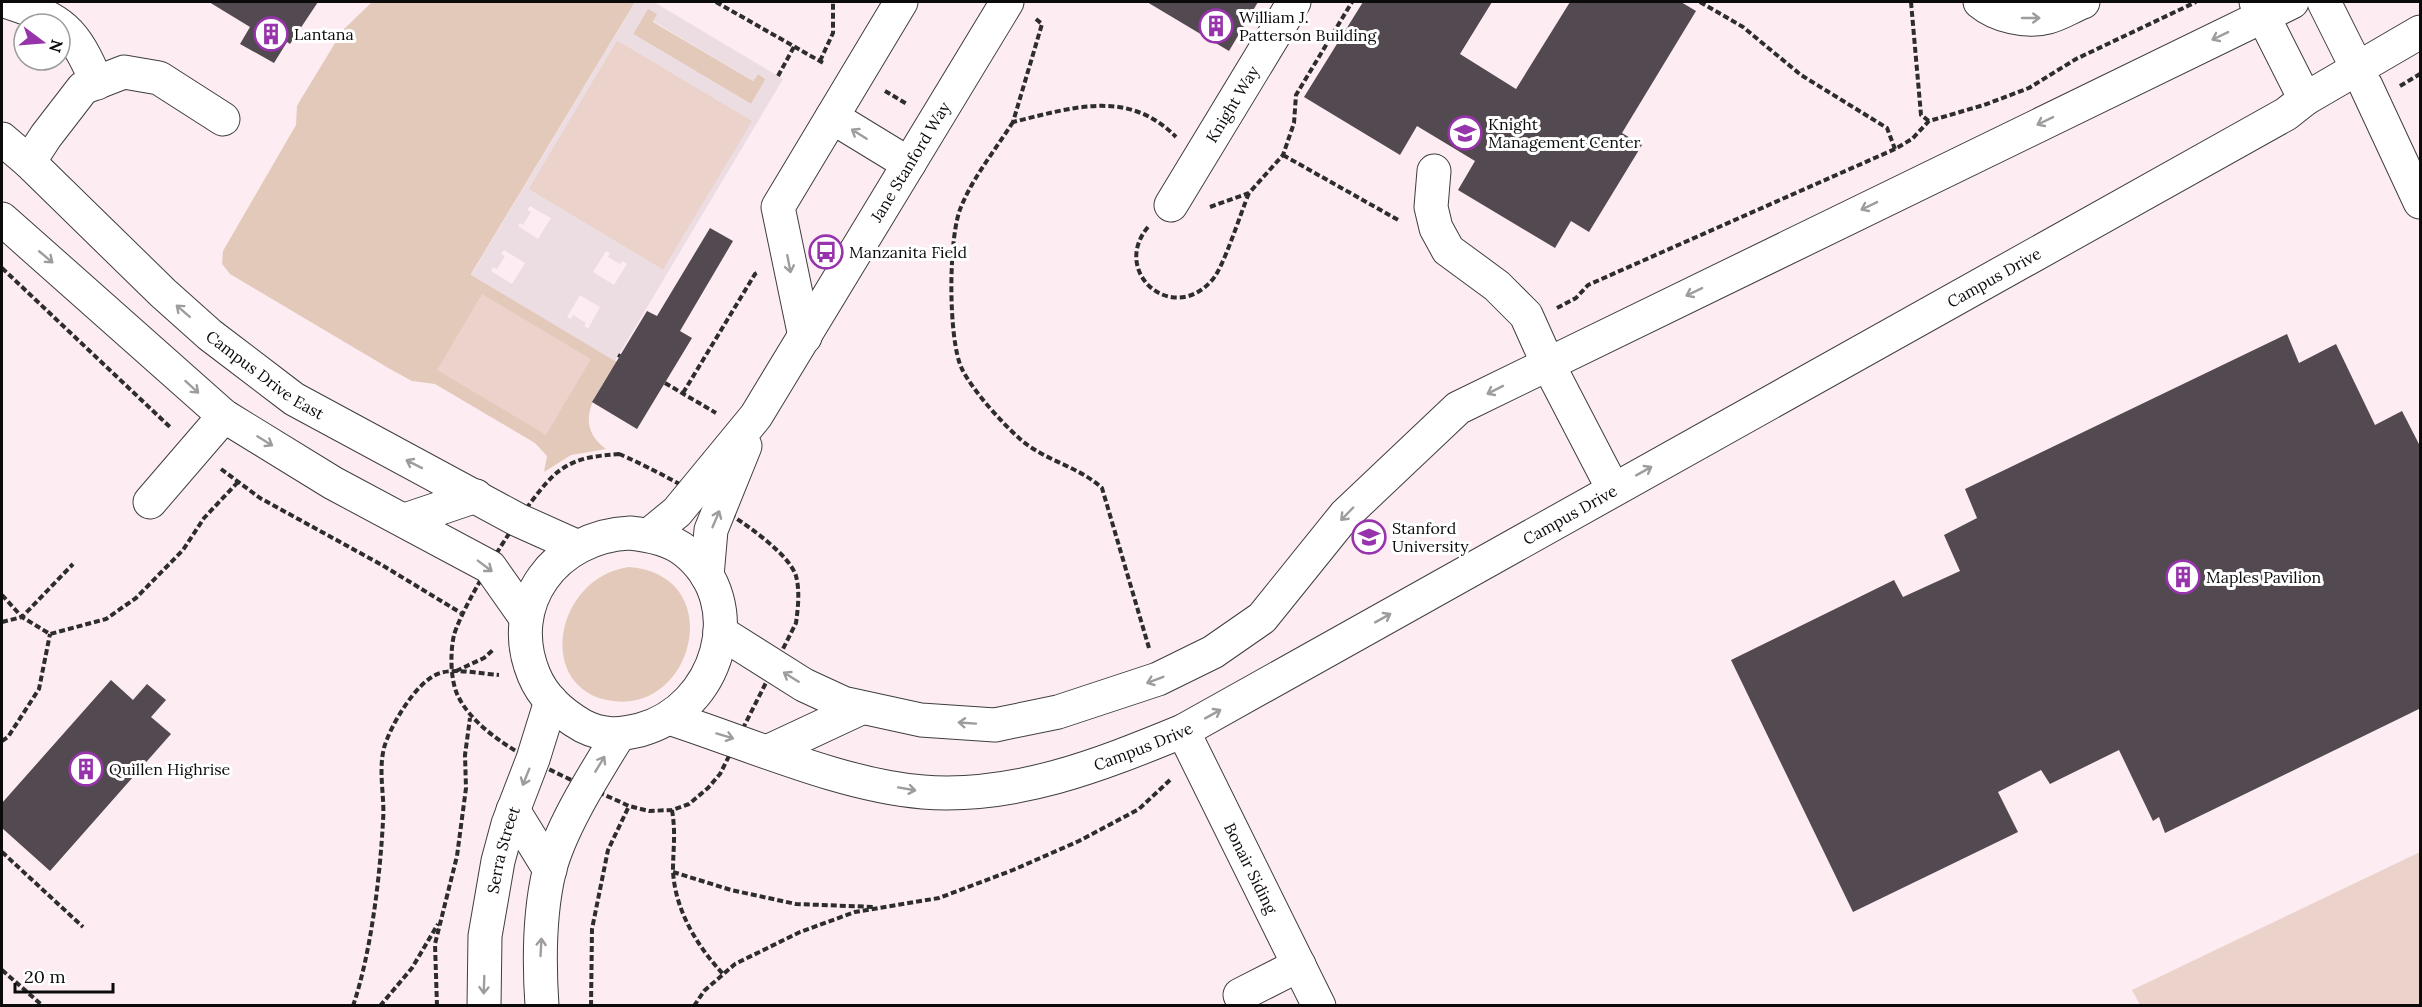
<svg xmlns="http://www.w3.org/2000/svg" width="2422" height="1007" font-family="Lora,serif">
  <rect width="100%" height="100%" fill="#fdecf1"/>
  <!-- green -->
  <g fill="#e3c9ba">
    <path d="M 372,2 L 635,2 L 471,274 L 617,362 C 599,391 570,422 606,449 L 571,455 L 544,472 L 547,456 L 535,443 L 435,384 L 412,381 L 390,369 L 230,274 L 222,264 L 223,251 L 296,125 L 297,106 L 301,99 L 343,30 Z"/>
    <polygon points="648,8 658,14 653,22 753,81 758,74 766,79 751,104 633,34"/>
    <path d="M 629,567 C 728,575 695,712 613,701 C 535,691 553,578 629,567 Z"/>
  </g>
  <!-- pitch -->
  <g fill="#ebd2cb">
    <polygon points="617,40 753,121 663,270 528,189"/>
    <polygon points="482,294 591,359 546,435 437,370"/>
    <polygon points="2420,852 2420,1005 2140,1005 2132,990"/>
  </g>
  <!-- plaza -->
  <path fill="#ebdde2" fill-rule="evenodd" d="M 635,2 L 654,2 L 783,79 L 615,361 L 471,275 ZM 648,9 L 657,14 L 653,21 L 753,81 L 758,74 L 766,78 L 751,104 L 633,34 ZM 617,40 L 752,121 L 663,270 L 529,189 ZM 530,206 L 551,218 L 538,239 L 518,226 L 520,223 L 523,225 L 531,212 L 527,210 ZM 504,250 L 525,263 L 512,284 L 491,271 L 493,267 L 497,269 L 505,256 L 501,254 ZM 606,251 L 610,253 L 608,257 L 620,264 L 623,261 L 627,264 L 614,285 L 593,272 ZM 580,295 L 600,307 L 588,329 L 584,326 L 586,323 L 573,315 L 571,319 L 567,317 Z"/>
  <!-- building -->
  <g fill="#534950">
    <polygon points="209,2 318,2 290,44 287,42 274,63 240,44 250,27"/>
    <polygon points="1147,2 1258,2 1229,51"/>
    <polygon points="1363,2 1492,2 1460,54 1516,89 1570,2 1681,2 1696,11 1622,133 1642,145 1589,232 1571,221 1555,248 1458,190 1475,161 1417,126 1400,155 1304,97"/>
    <polygon points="710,228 733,241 680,331 692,338 637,429 592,402 647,311 657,316"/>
    <polygon points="2287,334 2299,363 2336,344 2375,425 2402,411 2421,448 2421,708 2165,833 2159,817 2153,821 2119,750 2050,784 2041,770 1998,792 2018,832 1853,912 1731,660 1894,580 1903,597 1960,571 1944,535 1977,518 1965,489"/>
    <polygon points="111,680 133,700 147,684 166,700 151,717 171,734 50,871 2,828 2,803"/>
  </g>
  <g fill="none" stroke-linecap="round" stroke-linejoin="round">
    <!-- minor casing -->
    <g stroke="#3e3e3e" stroke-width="35">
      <g id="minor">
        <path d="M 8,2 C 63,20 74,29 97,83"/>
        <path d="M 1980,2 C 1997,16 2026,23 2048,17 C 2060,14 2072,6 2083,2"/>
        <polyline points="2256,2 2305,99"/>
        <polyline points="2324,2 2350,54"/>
        <polyline points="2366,86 2420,202"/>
        <polyline points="832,117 901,2"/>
        <path id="s1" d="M 2,139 L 29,162 L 163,293 L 210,335 L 294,399 L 518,520 L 576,546"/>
        <polyline points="29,162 46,136 83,88 124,72 159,78 223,119"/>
        <polyline points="1434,171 1431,207 1436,228 1448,250 1497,286 1526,315 1548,364 1613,489"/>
        <path id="s2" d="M 1171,205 L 1294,2"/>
        <polyline points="2,219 224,416 333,483 490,567 526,618"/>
        <polyline points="805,337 778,207 832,117 909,164"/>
        <polyline points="150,502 224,416"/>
        <polyline points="405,520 476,496"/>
        <path d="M 630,533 C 649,535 670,539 685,551 C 751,603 718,709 640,730 C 620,735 603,736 583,726 C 562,714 543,697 534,675 C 504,603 556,536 630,533 Z"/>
        <path id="s3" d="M 649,535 L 677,512 L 756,416 L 1007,2"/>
        <polyline points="707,576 711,530 745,446"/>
        <polyline points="720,632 804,685 843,703 921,720 995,725 1058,712 1158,679 1213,652 1262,618 1345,515 1458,408 2292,2"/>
        <path id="s4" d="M 669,718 C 747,743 843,786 923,792 C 1015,799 1100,765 1183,731 L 2286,114 L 2305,99 L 2420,32"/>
        <path id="s5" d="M 1183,731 L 1319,1006"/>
        <polyline points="769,751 859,709"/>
        <polyline points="513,810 550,870"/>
        <polyline points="1240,995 1299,965"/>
        <path id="s6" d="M 484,1006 L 485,936 L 498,861 L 508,824 L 533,759 L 551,701"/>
        <path d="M 542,1006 C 539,962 539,915 549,872 C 560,828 594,775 618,736"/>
      </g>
    </g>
    <!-- path -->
    <g stroke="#2d2d2d" stroke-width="4" stroke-dasharray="6 3" stroke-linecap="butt">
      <polyline points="716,2 825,64"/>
      <polyline points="1700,2 1743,27 1801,75 1887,128 1895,149"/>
      <polyline points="1911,2 1921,115 1929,121"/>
      <path d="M 1036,19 L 1042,24 L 1013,122 C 1071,108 1128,88 1176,137"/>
      <polyline points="820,61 833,33 833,2"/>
      <polyline points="778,76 795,45"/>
      <polyline points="2400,86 2420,74"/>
      <polyline points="885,91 907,104"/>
      <path d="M 1013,122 C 996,149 973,177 961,207 C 948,237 948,341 962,369 C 973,391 1002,423 1020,439 C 1045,461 1078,466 1102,488 L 1149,648"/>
      <polyline points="1283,155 1400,221"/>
      <polyline points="1210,207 1249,193 1283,155 1294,123 1296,95 1352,2"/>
      <path d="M 1148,227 C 1110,272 1173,327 1213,279 C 1224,266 1241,212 1249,193"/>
      <polyline points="2,268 171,428"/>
      <polyline points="1557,308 1576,298 1588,285 1895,149 1912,139 1929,121 1984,105 2029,88 2076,59 2196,2"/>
      <polyline points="618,355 620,356"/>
      <polyline points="665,383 716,413"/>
      <polyline points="683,393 755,274 759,272"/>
      <path d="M 619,454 C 658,470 784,537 796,576 C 800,591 798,608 796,623 L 720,774 L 708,788 L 689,804 L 672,810 L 649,811 L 629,806 C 578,782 485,748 459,698 C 450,682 450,652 454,635 C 463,603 532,490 559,471 C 578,457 596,456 619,454 Z"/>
      <polyline points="221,469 260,498 382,565 461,613"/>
      <polyline points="2,595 22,617 50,634 106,619 136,598 183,550 204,518 238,482"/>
      <polyline points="2,622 22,617 73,564"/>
      <polyline points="456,671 484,658 493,650"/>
      <polyline points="2,741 8,737 39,689 50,634"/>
      <path d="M 672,810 C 676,834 673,848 673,871 C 675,910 697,946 723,974"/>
      <polyline points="2,852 83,927"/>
      <polyline points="673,872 731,890 796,904 875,907"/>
      <polyline points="2,970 43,1006"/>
      <path d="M 353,1006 C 371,953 380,877 383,821 C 385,797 378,772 384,748 C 390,726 417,680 440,673 C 457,668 481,674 499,675"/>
      <polyline points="380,1006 412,968 438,924"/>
      <polyline points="437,1006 435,944 457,856 466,788 465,755 470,718"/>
      <polyline points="591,1006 592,929 608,850 629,806"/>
      <polyline points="694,1006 704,991 735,964 800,932 855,912 939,898 1013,870 1079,841 1139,809 1170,780"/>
    </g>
    <!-- minor -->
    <use href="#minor" stroke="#fff" stroke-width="33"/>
  </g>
  <!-- one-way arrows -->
  <defs><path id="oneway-shaft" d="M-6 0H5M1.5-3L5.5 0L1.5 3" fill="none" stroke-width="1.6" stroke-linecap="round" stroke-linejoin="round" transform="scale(1.5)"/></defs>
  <g stroke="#9d9d9d">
    <use href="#oneway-shaft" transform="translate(2031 18)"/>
    <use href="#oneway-shaft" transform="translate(2220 36) rotate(154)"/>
    <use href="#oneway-shaft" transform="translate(2045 121) rotate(154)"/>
    <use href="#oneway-shaft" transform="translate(859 134) rotate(-148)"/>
    <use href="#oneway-shaft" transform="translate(1869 206) rotate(154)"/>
    <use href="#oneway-shaft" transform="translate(46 257) rotate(40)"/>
    <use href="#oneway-shaft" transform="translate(789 264) rotate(79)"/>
    <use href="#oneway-shaft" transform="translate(1694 292) rotate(154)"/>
    <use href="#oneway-shaft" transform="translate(183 311) rotate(-139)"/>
    <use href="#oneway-shaft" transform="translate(192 387) rotate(42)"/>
    <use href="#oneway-shaft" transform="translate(1495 390) rotate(153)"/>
    <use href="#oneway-shaft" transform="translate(265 441) rotate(32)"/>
    <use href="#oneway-shaft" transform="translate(414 464) rotate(-153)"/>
    <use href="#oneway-shaft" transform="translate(1644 471) rotate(-29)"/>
    <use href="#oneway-shaft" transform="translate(1347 514) rotate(134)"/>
    <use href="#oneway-shaft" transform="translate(716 519) rotate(-67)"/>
    <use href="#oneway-shaft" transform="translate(485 566) rotate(37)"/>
    <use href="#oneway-shaft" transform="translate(1383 618) rotate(-29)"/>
    <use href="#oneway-shaft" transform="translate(791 677) rotate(-148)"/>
    <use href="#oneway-shaft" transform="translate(1155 680) rotate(159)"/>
    <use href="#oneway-shaft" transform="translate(1213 714) rotate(-29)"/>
    <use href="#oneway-shaft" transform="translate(967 723) rotate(-176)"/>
    <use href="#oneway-shaft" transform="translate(725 736) rotate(17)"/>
    <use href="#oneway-shaft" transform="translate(600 764) rotate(-59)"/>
    <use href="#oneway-shaft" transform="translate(526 777) rotate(112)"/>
    <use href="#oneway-shaft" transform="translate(907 789) rotate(10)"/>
    <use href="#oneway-shaft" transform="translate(541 947) rotate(-87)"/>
    <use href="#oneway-shaft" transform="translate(484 985) rotate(92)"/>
  </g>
  <!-- icons -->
  <defs>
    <g id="building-ring" transform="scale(1.725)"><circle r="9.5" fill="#fff" stroke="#9734ab" stroke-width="1.5"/><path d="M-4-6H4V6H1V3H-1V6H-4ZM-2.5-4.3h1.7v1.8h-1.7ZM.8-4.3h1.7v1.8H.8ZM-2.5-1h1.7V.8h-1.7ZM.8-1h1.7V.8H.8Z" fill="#9734ab"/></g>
    <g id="university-ring" transform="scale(1.725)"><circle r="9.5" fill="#fff" stroke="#9734ab" stroke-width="1.5"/><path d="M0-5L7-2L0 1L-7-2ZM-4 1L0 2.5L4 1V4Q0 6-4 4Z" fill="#9734ab"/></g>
    <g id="bus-ring" transform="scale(1.725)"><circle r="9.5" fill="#fff" stroke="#9734ab" stroke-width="1.5"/><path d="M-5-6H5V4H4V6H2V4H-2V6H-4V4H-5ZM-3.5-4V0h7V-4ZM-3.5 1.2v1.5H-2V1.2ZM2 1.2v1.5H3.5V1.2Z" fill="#9734ab"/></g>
  </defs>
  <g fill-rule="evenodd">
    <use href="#building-ring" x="1216" y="26"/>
    <use href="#building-ring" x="271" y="34"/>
    <use href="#university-ring" x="1465" y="133"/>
    <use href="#bus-ring" x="826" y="252"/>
    <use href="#university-ring" x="1369" y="537"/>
    <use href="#building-ring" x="2183" y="577"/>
    <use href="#building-ring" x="86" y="769"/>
  </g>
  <g text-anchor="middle" stroke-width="6" stroke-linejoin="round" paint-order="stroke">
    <!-- poi labels -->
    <g font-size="16" fill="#0b0b0b" stroke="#fff" text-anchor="start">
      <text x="1239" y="23">William J.<tspan x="1239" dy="18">Patterson Building</tspan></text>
      <text x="294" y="40">Lantana</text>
      <text x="1488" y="130">Knight<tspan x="1488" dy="18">Management Center</tspan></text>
      <text x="849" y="258">Manzanita Field</text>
      <text x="1392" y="534">Stanford<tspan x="1392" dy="18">University</tspan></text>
      <text x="2206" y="583">Maples Pavilion</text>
      <text x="109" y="775">Quillen Highrise</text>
    </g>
    <!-- street labels -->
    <g font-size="16" fill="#0b0b0b" stroke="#fff">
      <text dy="6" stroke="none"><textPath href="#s2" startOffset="118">Knight Way</textPath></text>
      <text dy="6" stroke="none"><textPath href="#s3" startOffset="458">Jane Stanford Way</textPath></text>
      <text dy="6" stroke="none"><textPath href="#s4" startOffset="1464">Campus Drive</textPath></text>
      <text dy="6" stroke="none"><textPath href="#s1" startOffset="354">Campus Drive East</textPath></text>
      <text dy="6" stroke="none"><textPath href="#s4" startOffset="978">Campus Drive</textPath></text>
      <text dy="6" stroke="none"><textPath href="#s4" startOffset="492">Campus Drive</textPath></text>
      <text dy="6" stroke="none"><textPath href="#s6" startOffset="158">Serra Street</textPath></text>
      <text dy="6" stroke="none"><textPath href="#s5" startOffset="153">Bonair Siding</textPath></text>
    </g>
  </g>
  <!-- border -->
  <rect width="2422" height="1007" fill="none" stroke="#0b0b0b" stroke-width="6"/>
  <!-- north arrow -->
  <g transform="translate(42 42) rotate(106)"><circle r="28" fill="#ffffff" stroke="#9d9d9d" stroke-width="1.5"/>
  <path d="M0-4.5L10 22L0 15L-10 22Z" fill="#9734ab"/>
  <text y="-9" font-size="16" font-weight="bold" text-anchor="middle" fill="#0b0b0b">N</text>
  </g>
  <!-- scale -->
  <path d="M15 983v9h98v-9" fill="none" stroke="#0b0b0b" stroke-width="3"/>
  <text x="24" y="983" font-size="18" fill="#0b0b0b" stroke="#ffffff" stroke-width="4.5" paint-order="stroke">20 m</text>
</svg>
